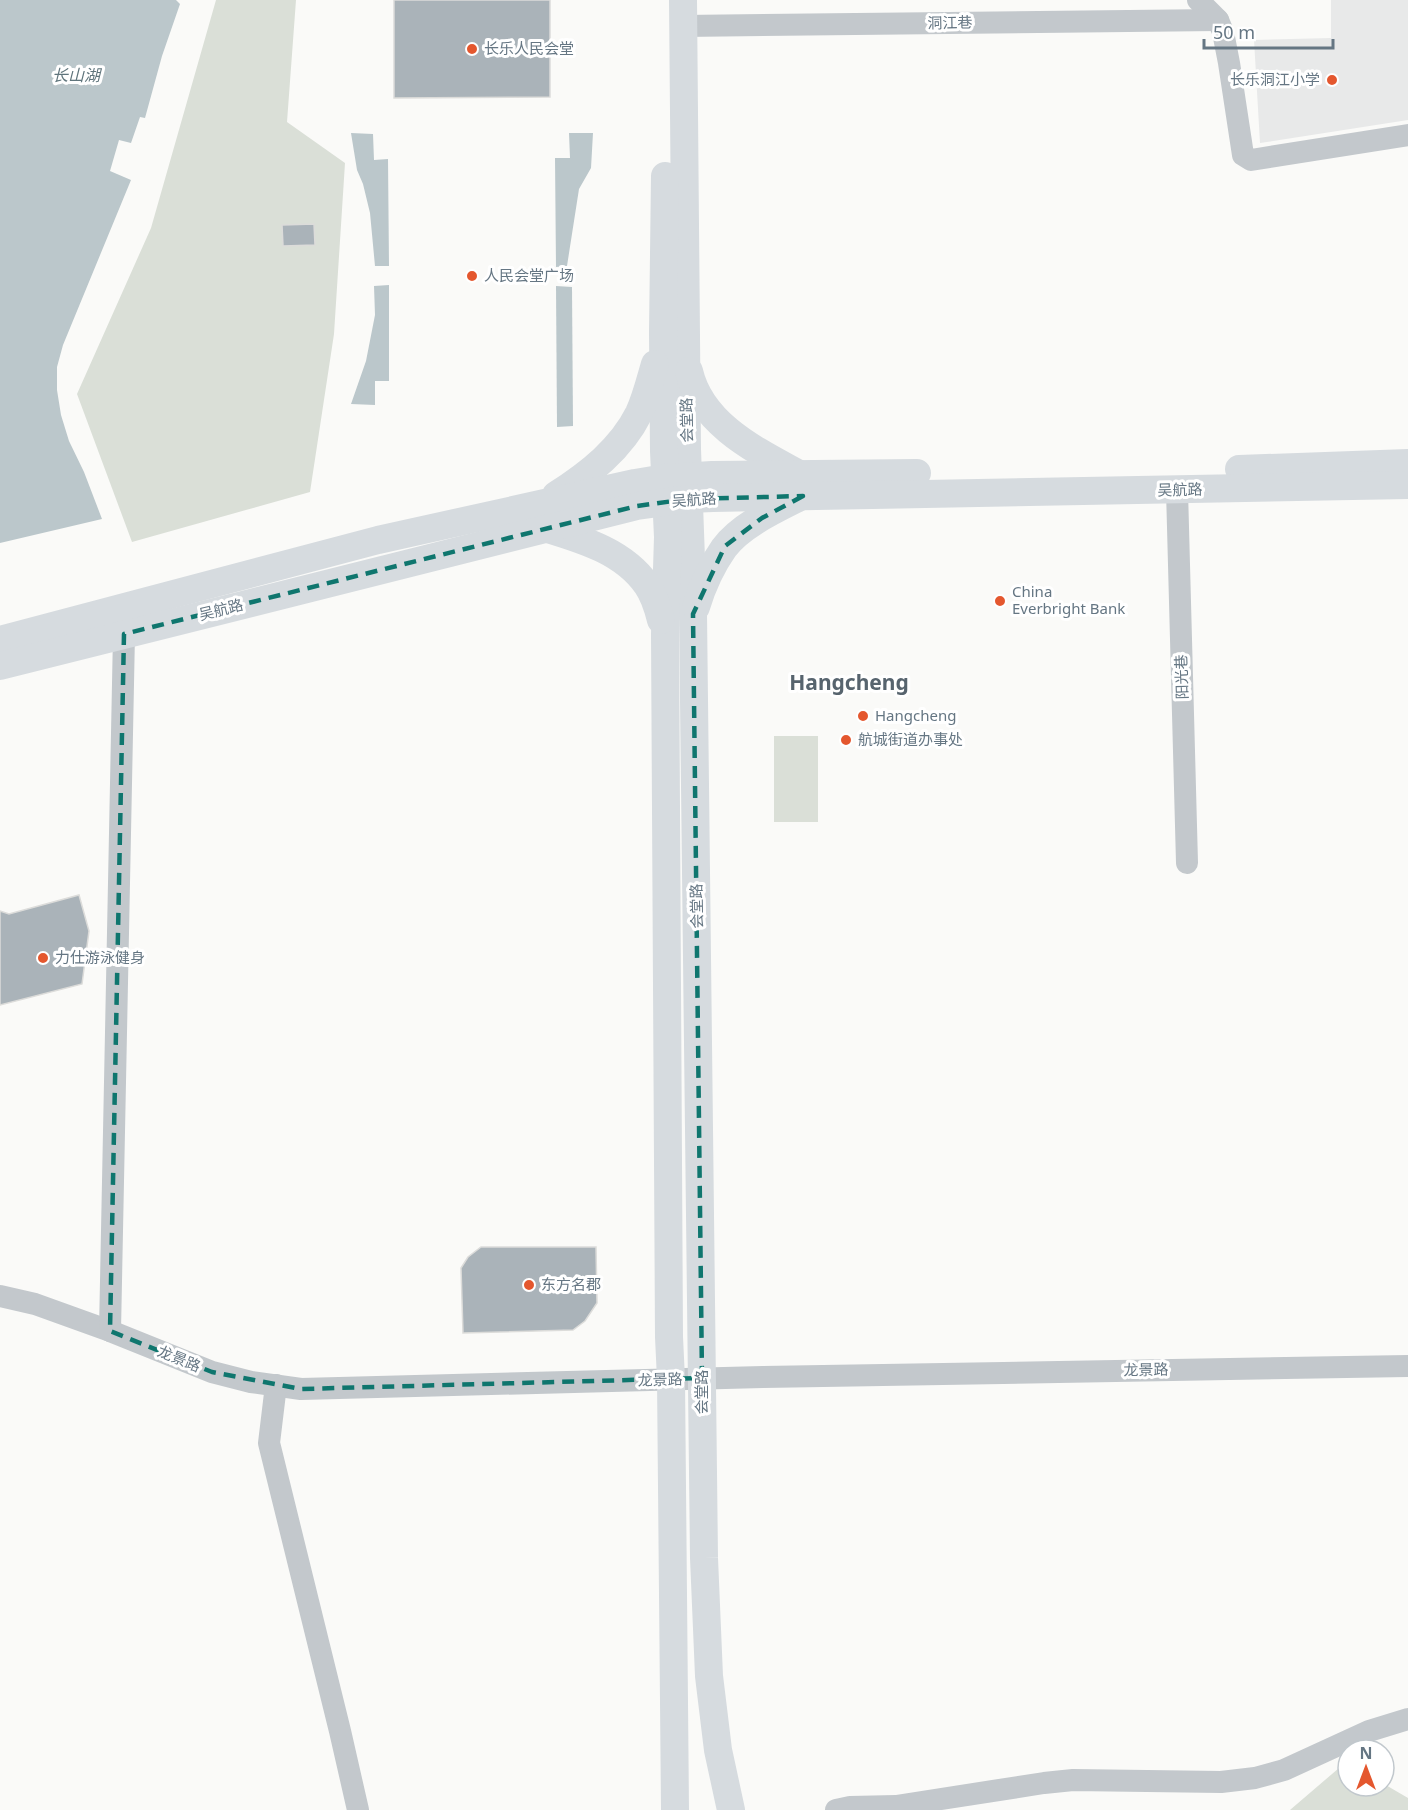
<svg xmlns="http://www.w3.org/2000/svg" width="1408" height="1810" font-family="'Noto Sans','Noto Sans SC',sans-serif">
  <rect width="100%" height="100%" fill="#fafaf8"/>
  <!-- built -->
  <polygon fill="#e8e9e9" points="1331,0 1408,0 1408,120 1260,143 1254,40 1331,38"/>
  <!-- green -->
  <g fill="#dadfd7">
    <polygon points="216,0 296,0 287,122 345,163 334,334 310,492 132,542 77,394 151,228"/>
    <rect x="774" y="736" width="44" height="86"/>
    <polygon points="1346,1762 1348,1763 1348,1786 1384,1786 1384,1784 1408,1798 1408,1810 1290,1810"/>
  </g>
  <!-- water -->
  <g fill="#bbc7cb">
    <polygon points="0,0 176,0 180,4 162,56 145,118 140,117 131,143 119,140 110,171 131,180 63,345 57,367 57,390 61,415 69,441 84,472 102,519 0,543"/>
    <polygon points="351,133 373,134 374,160 388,159 389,266 375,266 370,213 363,184 357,170"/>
    <polygon points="569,133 593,133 591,168 579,189 567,266 556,267 555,158 570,158"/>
    <polygon points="389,285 389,381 375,381 375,405 351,404 366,361 375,315 374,286"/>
    <polygon points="556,286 572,287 573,426 557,427"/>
  </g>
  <!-- building -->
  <g fill="#aab3b9" stroke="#dcdcda" stroke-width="1.5">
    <polygon points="394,0 550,0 550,97 394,98"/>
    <polygon points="314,224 315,245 283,246 282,225"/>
    <polygon points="79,895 89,931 82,984 0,1005 0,911 9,914"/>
    <polygon points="481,1247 596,1247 597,1303 585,1321 573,1330 463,1333 461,1268 468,1257"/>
  </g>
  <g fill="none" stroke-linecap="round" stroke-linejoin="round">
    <!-- minor -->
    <g stroke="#c3c8cc" stroke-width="22">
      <polyline points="1198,0 1218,20 1223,32 1229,63 1243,155 1251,160 1408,135"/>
      <polyline points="682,26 1218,20"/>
      <polyline points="1177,490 1187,863"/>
      <polyline points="0,1296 35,1304 110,1331 212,1372 251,1382 301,1389 763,1377 1408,1366"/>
      <polyline points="110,1331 124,634"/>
      <polyline points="276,1385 269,1443 340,1731 358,1810"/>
      <polyline points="836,1810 850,1807 896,1806 1044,1783 1073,1780 1221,1782 1255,1778 1284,1770 1369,1731 1408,1719"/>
    </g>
    <!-- major -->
    <g stroke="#d6dbdf" stroke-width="28">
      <polyline points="683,0 687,449 693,614 704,1558 709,1676 718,1750 731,1810"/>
      <polyline points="665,176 663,333 664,451 668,537 665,634 669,1337 671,1379 675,1810"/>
      <path d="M 689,371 C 701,424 755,450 799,474"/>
      <polyline points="1239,469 1408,463"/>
      <path d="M 556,495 C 589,474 621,449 639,413 C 646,398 650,381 655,364"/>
      <path d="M 548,529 C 584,540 624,552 647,585 C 654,595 658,608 661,620"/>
      <path d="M 696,607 C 702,587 712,565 724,548 C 740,526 774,510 798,498"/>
      <polyline points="0,640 378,540 635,483 665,478 712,475 917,473"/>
      <polyline points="0,666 637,506 688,499 713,498 1408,485"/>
    </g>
  </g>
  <!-- marked area -->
  <path fill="none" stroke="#0f766e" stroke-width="4.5" stroke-dasharray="12 8" stroke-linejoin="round" d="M 803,496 L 762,518 L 725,546 L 693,614 L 702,1378 L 301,1389 L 212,1372 L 110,1331 L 124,634 L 637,506 L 688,499 Z"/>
  <!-- markers -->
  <g fill="#e4572e" stroke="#fff" stroke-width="2">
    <circle cx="472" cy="49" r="6"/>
    <circle cx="1332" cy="80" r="6"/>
    <circle cx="472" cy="276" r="6"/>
    <circle cx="1000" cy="601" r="6"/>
    <circle cx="863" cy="716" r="6"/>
    <circle cx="846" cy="740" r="6"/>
    <circle cx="43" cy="958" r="6"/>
    <circle cx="529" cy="1285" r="6"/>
  </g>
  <g text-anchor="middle" stroke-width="6" stroke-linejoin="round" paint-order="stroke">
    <!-- street labels -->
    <g font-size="15" fill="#657683" stroke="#fff">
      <text transform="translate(950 23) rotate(-1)" y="5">洞江巷</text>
      <text transform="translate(687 420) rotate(-91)" y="5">会堂路</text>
      <text transform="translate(1180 490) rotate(-1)" y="5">吴航路</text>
      <text transform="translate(694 500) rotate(-4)" y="5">吴航路</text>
      <text transform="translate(221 610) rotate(-14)" y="5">吴航路</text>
      <text transform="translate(1182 677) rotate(-92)" y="5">阳光巷</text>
      <text transform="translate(697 906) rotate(-91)" y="5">会堂路</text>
      <text transform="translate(179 1359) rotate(22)" y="5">龙景路</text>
      <text transform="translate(1146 1370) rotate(-1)" y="5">龙景路</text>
      <text transform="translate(660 1380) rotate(-2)" y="5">龙景路</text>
      <text transform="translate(702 1392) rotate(-90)" y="5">会堂路</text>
    </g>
    <!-- poi labels -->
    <g font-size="15" fill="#657683" stroke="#fff" text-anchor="start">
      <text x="484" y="54">长乐人民会堂</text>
      <text x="1320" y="85" text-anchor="end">长乐洞江小学</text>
      <text x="484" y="281">人民会堂广场</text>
      <text x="1012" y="597">China<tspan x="1012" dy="17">Everbright Bank</tspan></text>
      <text x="875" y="721">Hangcheng</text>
      <text x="858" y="745">航城街道办事处</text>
      <text x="55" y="963">力仕游泳健身</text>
      <text x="541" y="1290">东方名郡</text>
    </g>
    <!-- water labels -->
    <g font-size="16" font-style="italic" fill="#60757c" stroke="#fff">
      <text x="76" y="81">长山湖</text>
    </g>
    <!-- district labels -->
    <g font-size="21" font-weight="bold" fill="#57646e" stroke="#fff">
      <text x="849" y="690">Hangcheng</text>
    </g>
  </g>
  <!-- north arrow -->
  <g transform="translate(1366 1768)"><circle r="28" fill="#ffffff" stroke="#c1c8cd" stroke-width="1.5"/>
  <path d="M0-4.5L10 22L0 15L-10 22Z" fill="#e4572e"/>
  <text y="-9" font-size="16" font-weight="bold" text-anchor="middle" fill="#657683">N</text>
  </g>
  <!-- scale -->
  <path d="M1204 39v9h129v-9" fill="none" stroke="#657683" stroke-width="3"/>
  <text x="1213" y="39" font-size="18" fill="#657683" stroke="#ffffff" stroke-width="4.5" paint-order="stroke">50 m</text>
</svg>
